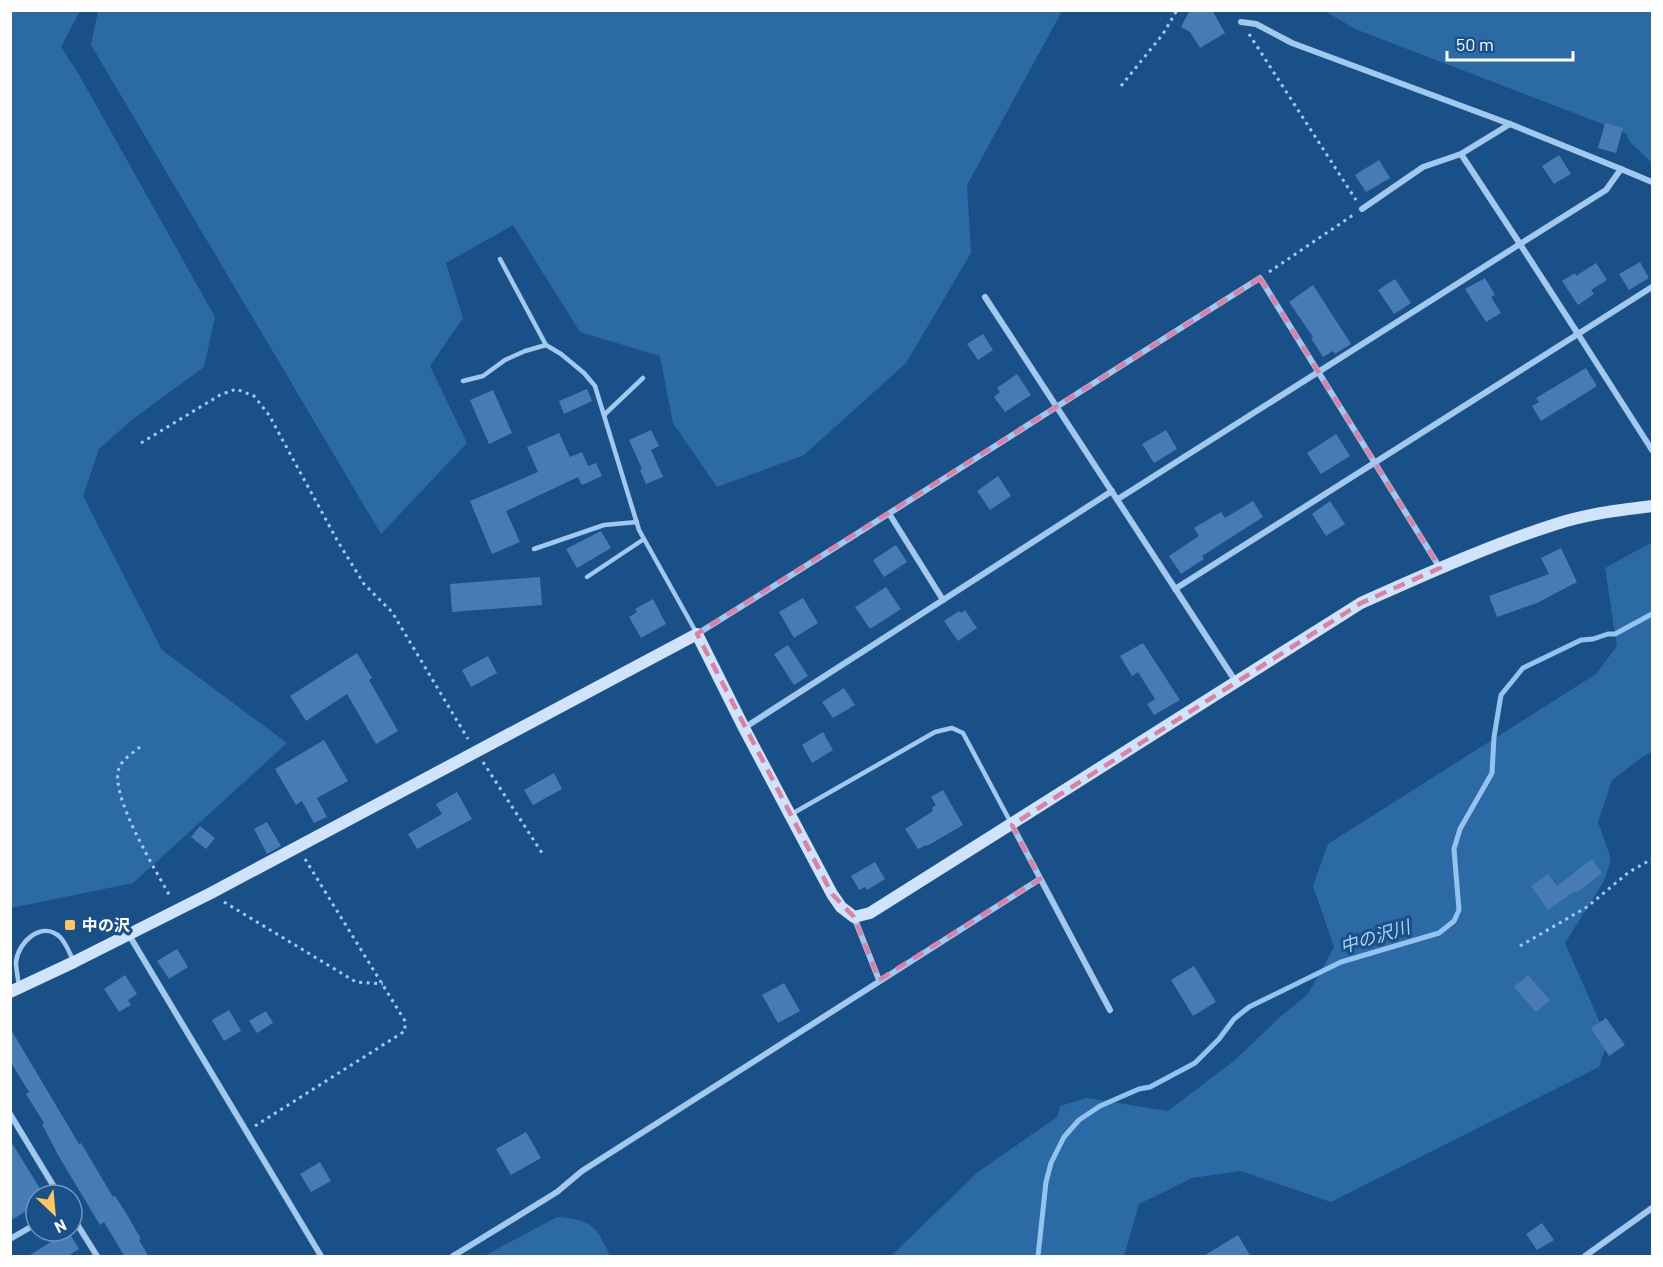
<svg xmlns="http://www.w3.org/2000/svg" width="1663" height="1267" font-family="Barlow,'Noto Sans JP',sans-serif">
  <rect width="100%" height="100%" fill="#195088"/>
  <!-- green -->
  <g fill="#2c6aa6">
    <polygon points="10,11 80,11 61,47 78,73 215,317 204,367 133,419 99,449 83,496 162,650 287,743 133,883 11,908"/>
    <polygon points="98,11 98,10 1062,11 967,185 971,253 906,363 804,455 717,487 673,423 660,356 580,332 513,225 446,263 463,318 430,366 467,443 381,534 91,45"/>
    <polygon points="1325,11 1652,11 1652,163 1629,141 1626,133 1355,29"/>
    <polygon points="1652,542 1652,752 1641,758 1612,780 1598,822 1611,859 1604,881 1565,943 1608,1041 1599,1067 1331,1202 1241,1171 1192,1178 1139,1204 1124,1256 891,1256 978,1172 1057,1117 1060,1106 1087,1098 1168,1111 1235,1060 1280,1017 1308,994 1334,947 1313,886 1328,844 1596,674 1617,646 1605,568"/>
    <path d="M 557,1217 C 591,1220 596,1225 610,1256 L 484,1256 Z"/>
  </g>
  <g fill="none" stroke-linecap="round" stroke-linejoin="round">
    <!-- stream -->
    <polyline stroke="#95c3ef" stroke-width="5" points="1038,1256 1046,1182 1051,1163 1064,1137 1079,1120 1100,1106 1139,1089 1150,1087 1195,1063 1219,1039 1234,1019 1249,1007 1341,962 1439,933 1454,921 1459,910 1454,849 1460,829 1492,773 1494,737 1501,695 1523,668 1581,640 1593,639 1608,634 1615,634 1652,614"/>
  </g>
  <!-- building -->
  <g fill="#467cb3">
    <polygon points="1190,10 1212,10 1225,33 1200,48 1190,32 1181,27"/>
    <polygon points="1605,123 1623,128 1616,153 1598,148"/>
    <polygon points="1559,155 1571,174 1554,184 1542,166"/>
    <polygon points="1379,160 1390,178 1366,192 1355,175"/>
    <polygon points="1640,262 1649,278 1629,290 1619,274"/>
    <polygon points="1596,263 1607,280 1591,290 1594,294 1578,305 1562,281 1575,273 1576,276"/>
    <polygon points="1485,278 1495,295 1491,297 1501,313 1486,322 1465,289"/>
    <polygon points="1395,279 1411,303 1394,314 1378,290"/>
    <polygon points="1313,285 1351,344 1335,354 1333,351 1323,357 1311,338 1313,337 1289,302"/>
    <polygon points="983,334 993,350 978,360 967,344"/>
    <polygon points="1586,368 1597,386 1541,421 1532,406 1539,402 1536,398"/>
    <polygon points="1017,374 1031,395 1005,412 994,397 1000,392 997,388"/>
    <polygon points="587,389 592,401 564,414 559,401"/>
    <polygon points="493,390 512,433 489,444 470,400"/>
    <polygon points="651,430 659,446 651,450 663,477 646,484 640,470 642,469 629,440"/>
    <polygon points="1166,430 1177,449 1154,463 1142,444"/>
    <polygon points="559,433 570,457 582,452 588,466 596,463 602,476 582,485 578,477 506,511 520,542 492,554 470,501 538,472 527,447"/>
    <polygon points="1336,434 1350,456 1321,474 1307,453"/>
    <polygon points="998,476 1011,496 990,510 977,491"/>
    <polygon points="1253,501 1263,517 1202,556 1204,559 1181,574 1169,556 1199,536 1194,528 1221,512 1225,518"/>
    <polygon points="1330,501 1345,524 1326,536 1312,514"/>
    <polygon points="601,531 611,548 577,568 566,549"/>
    <polygon points="896,545 907,562 884,577 873,560"/>
    <polygon points="1561,548 1577,582 1537,603 1497,617 1489,596 1549,574 1541,558"/>
    <polygon points="540,577 542,605 452,612 450,584"/>
    <polygon points="886,587 901,609 870,629 855,607"/>
    <polygon points="803,598 818,623 794,638 779,612"/>
    <polygon points="653,599 666,624 641,638 629,617 637,612 635,609"/>
    <polygon points="965,610 977,628 958,641 944,621 959,611 961,613"/>
    <polygon points="1143,643 1180,700 1154,715 1147,704 1155,699 1138,672 1132,676 1120,656"/>
    <polygon points="788,645 808,676 794,685 774,654"/>
    <polygon points="357,653 372,678 369,680 398,731 376,744 347,694 306,721 290,696"/>
    <polygon points="488,656 497,673 471,687 462,670"/>
    <polygon points="844,688 855,705 833,718 822,702"/>
    <polygon points="823,732 833,750 812,763 802,745"/>
    <polygon points="324,740 348,781 317,798 327,817 314,823 302,801 296,805 275,769"/>
    <polygon points="554,773 562,789 533,805 524,790"/>
    <polygon points="943,790 963,825 927,846 926,845 918,849 905,829 933,811 932,808 936,805 931,797"/>
    <polygon points="457,792 472,819 417,849 408,834 442,814 436,804"/>
    <polygon points="267,822 281,846 267,854 254,829"/>
    <polygon points="200,826 215,838 206,849 191,837"/>
    <polygon points="1592,859 1602,873 1576,893 1575,891 1548,910 1531,886 1548,874 1557,886"/>
    <polygon points="875,862 885,879 867,890 865,887 859,890 851,876"/>
    <polygon points="177,949 188,967 169,979 157,961"/>
    <polygon points="1194,966 1216,1002 1193,1016 1171,980"/>
    <polygon points="125,975 137,994 128,1000 131,1005 119,1012 104,989"/>
    <polygon points="1528,975 1550,1000 1536,1012 1514,987"/>
    <polygon points="784,983 800,1011 778,1023 762,995"/>
    <polygon points="229,1010 241,1031 224,1041 212,1020"/>
    <polygon points="266,1011 273,1023 257,1033 249,1021"/>
    <polygon points="1606,1018 1625,1045 1609,1056 1591,1028"/>
    <polygon points="10,1028 79,1144 81,1143 113,1197 115,1196 126,1213 141,1239 139,1240 149,1257 125,1257 104,1222 100,1225 58,1155 42,1124 44,1123 26,1094 29,1092 10,1061"/>
    <polygon points="526,1132 541,1158 511,1175 496,1149"/>
    <polygon points="10,1140 44,1195 36,1195 36,1205 10,1221"/>
    <polygon points="320,1162 331,1181 311,1192 300,1174"/>
    <polygon points="1542,1223 1554,1240 1537,1250 1526,1234"/>
    <polygon points="68,1231 79,1249 66,1257 27,1257"/>
    <polygon points="1238,1235 1251,1257 1202,1257"/>
  </g>
  <g fill="none" stroke-linecap="round" stroke-linejoin="round">
    <!-- path -->
    <g stroke="#a2c8ed" stroke-width="3" stroke-dasharray="3 4.5" stroke-linecap="butt">
      <polyline points="1249,34 1356,200"/>
      <polyline points="1121,86 1163,34 1177,10"/>
      <polyline points="1269,272 1353,215"/>
      <polyline points="141,443 220,395 236,389 254,396 269,415 337,540 364,584 392,612 468,739"/>
      <path d="M 140,747 C 134,752 123,759 120,766 C 106,791 158,874 171,898"/>
      <polyline points="483,762 544,856"/>
      <polyline points="224,902 356,982 383,984"/>
      <polyline points="1520,946 1587,907 1629,872 1652,859"/>
      <polyline points="255,1126 405,1031 405,1021 305,859"/>
    </g>
    <!-- lane -->
    <g stroke="#a2c8ed" stroke-width="4.5">
      <polyline points="500,259 546,345 561,354 584,373 595,386 639,530 696,632"/>
      <polyline points="463,381 483,376 505,360 525,351 546,345"/>
      <polyline points="604,415 643,378"/>
      <polyline points="534,549 604,525 637,522"/>
      <polyline points="587,577 644,539"/>
      <polyline points="790,815 935,732 952,728 963,733 1011,823"/>
      <path d="M 19,986 C 18,978 16,969 16,962 C 18,942 42,920 60,937 C 66,943 70,954 74,962"/>
    </g>
    <!-- street -->
    <g stroke="#a2c8ed" stroke-width="6">
      <polyline points="1241,22 1256,24 1292,43 1510,124 1621,169 1606,190 1520,244 1578,334 1652,287"/>
      <polyline points="1621,169 1652,182"/>
      <polyline points="1362,209 1423,167 1461,154 1510,124"/>
      <polyline points="985,297 1236,682"/>
      <polyline points="1118,499 1520,244 1461,154"/>
      <polyline points="1175,589 1578,334 1652,450"/>
      <polyline points="943,600 1112,491"/>
      <path d="M 697,634 C 886,517 1072,396 1260,278 L 1440,568"/>
      <polyline points="744,728 943,600 890,515"/>
      <polyline points="1012,825 1110,1010"/>
      <polyline points="854,917 879,980"/>
      <polyline points="129,935 321,1256"/>
      <polyline points="10,1114 59,1195"/>
      <polyline points="72,1216 97,1256"/>
      <polyline points="10,1239 36,1224"/>
      <polyline points="453,1256 557,1192 582,1171 1040,879"/>
      <polyline points="1585,1256 1652,1208"/>
    </g>
    <!-- secondary -->
    <path stroke="#cfe3f9" stroke-width="12" d="M 10,992 L 74,962 L 211,893 L 697,634 L 744,728 L 832,894 L 841,907 L 854,917 L 870,913 L 1361,603 C 1424,575 1488,546 1553,525 C 1585,514 1619,510 1652,506"/>
  </g>
  <!-- marked area -->
  <path fill="none" stroke="#dd80a5" stroke-width="4.5" stroke-dasharray="12 8" stroke-linejoin="round" d="M 1260,278 L 1440,568 L 1361,603 L 1012,825 L 1040,879 L 879,980 L 854,917 L 832,894 L 697,634 Z"/>
  <!-- markers -->
  <rect fill="#ffc85e" stroke="#195088" stroke-width="2" x="64" y="919" width="12" height="12" rx="3"/>
  <g text-anchor="middle" stroke-width="6" stroke-linejoin="round" paint-order="stroke">
    <!-- poi labels -->
    <g font-size="16" font-weight="bold" fill="#fff" stroke="#195088" text-anchor="start">
      <text x="82" y="931">中の沢</text>
    </g>
    <!-- water labels -->
    <g font-size="18" font-style="italic" fill="#aed1f4" stroke="#195088">
      <text transform="translate(1375 937) rotate(-17)" y="6">中の沢川</text>
    </g>
  </g>
  <!-- border -->
  <rect width="1663" height="1267" fill="none" stroke="#ffffff" stroke-width="24"/>
  <!-- north arrow -->
  <g transform="translate(54 1213) rotate(154)"><circle r="28" fill="#195088" stroke="#7596b8" stroke-width="1.5"/>
  <path d="M0-4.5L10 22L0 15L-10 22Z" fill="#ffc85e"/>
  <text y="-9" font-size="16" font-weight="bold" text-anchor="middle" fill="#ffffff">N</text>
  </g>
  <!-- scale -->
  <path d="M1447 51v9h126v-9" fill="none" stroke="#ffffff" stroke-width="3"/>
  <text x="1456" y="51" font-size="18" fill="#ffffff" stroke="#195088" stroke-width="4.5" paint-order="stroke">50 m</text>
</svg>
